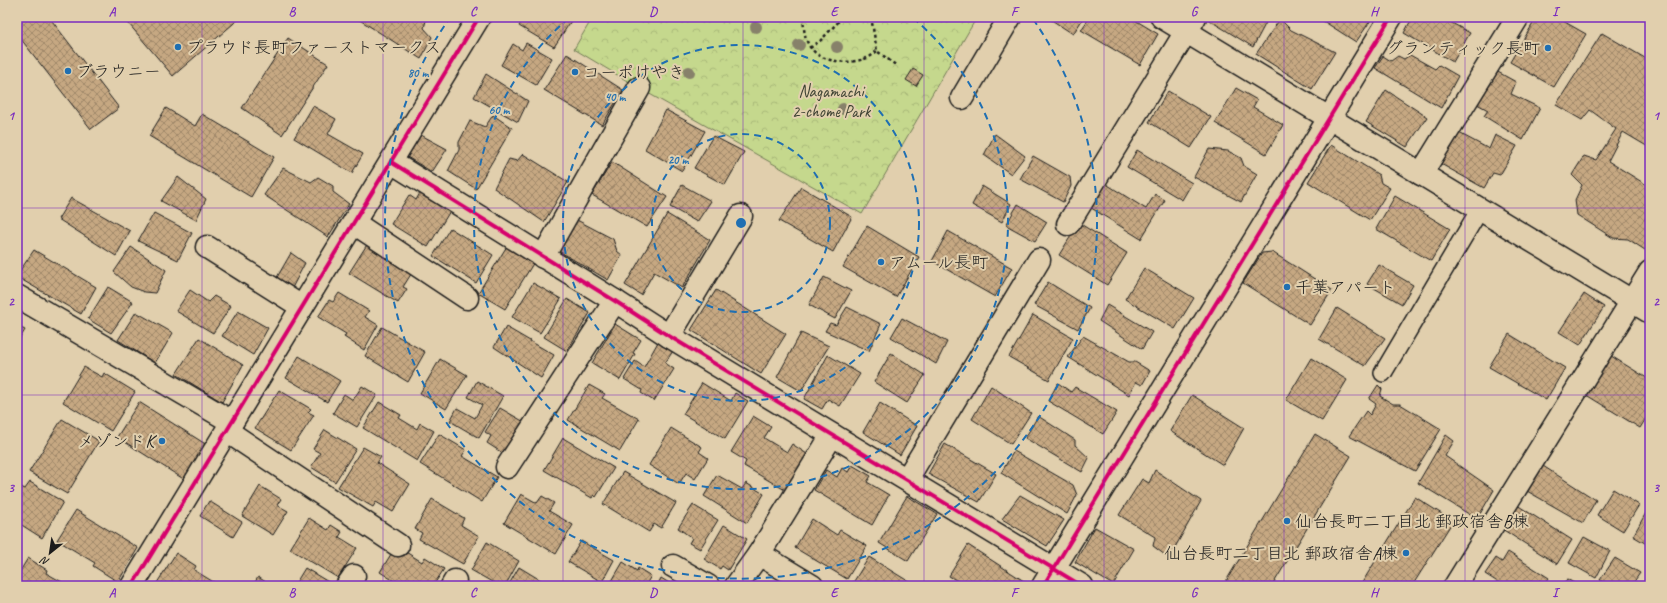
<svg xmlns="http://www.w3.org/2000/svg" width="1667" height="603" font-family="Caveat,'Klee One',sans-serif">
  <defs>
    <pattern id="park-crowns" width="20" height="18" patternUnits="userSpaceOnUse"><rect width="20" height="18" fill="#c5d88d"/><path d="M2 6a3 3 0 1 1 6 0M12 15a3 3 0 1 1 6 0" fill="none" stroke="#a9b979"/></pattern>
    <pattern id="building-cross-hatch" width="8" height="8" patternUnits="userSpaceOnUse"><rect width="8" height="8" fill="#c6a882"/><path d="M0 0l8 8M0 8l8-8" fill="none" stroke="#a0886a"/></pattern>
  </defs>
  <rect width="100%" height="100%" fill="#e1cfad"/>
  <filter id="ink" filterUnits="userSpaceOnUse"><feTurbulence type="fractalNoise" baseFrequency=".025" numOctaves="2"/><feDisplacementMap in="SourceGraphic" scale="8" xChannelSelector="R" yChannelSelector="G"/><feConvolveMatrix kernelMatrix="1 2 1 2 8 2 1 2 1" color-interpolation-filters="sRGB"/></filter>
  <g filter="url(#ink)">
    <!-- park -->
    <polygon fill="url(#park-crowns)" stroke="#707a54" points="593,17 977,17 862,214 639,88 574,49"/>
    <!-- building -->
    <g fill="url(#building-cross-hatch)" stroke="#1c1c1c">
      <polygon points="17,17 49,17 119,108 91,129 17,34"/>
      <polygon points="123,17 241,17 173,76"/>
      <polygon points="355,17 427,17 424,28 432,37 421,59"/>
      <polygon points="524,17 565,17 571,21 554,47 519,26"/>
      <polygon points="1047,17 1084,17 1073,34"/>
      <polygon points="1090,17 1130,17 1158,34 1140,65 1081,30"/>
      <polygon points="1204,17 1269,17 1253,47"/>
      <polygon points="1317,17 1373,17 1356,42"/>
      <polygon points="1420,17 1441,17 1470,33 1453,62 1404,33 1410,22 1418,20"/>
      <polygon points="1537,17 1556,17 1586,34 1554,87 1510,62"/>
      <polygon points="1280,19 1291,30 1335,52 1312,89 1256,54"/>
      <polygon points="1602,33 1650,61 1650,148 1623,132 1608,161 1650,187 1650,210 1645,219 1650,222 1650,241 1645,250 1628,239 1613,238 1577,215 1575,200 1582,185 1572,175 1584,156 1596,160 1616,129 1590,110 1582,120 1556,105"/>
      <polygon points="288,38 328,64 282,135 242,108"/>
      <polygon points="526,43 552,58 536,85 501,65 513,44 522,50"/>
      <polygon points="567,54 623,90 602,125 544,90"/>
      <polygon points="1410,55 1435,69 1439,65 1458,76 1441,108 1375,68 1383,56 1391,61 1398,56 1404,59"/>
      <polygon points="913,69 923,75 916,86 906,80"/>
      <polygon points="1496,71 1516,82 1511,94 1540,108 1523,140 1484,116 1488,110 1477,104"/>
      <polygon points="486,74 528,101 518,122 474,97"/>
      <polygon points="1236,88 1257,100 1253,107 1283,125 1266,154 1215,123"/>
      <polygon points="1386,90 1427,117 1407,147 1366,122"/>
      <polygon points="1168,91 1211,117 1191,148 1149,122"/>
      <polygon points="313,106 336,119 328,134 363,154 352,173 294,138"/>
      <polygon points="166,108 195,126 202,114 274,157 251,197 149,136"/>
      <polygon points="666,110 705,131 682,171 645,149"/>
      <polygon points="493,115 512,128 476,189 448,171 459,150 459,142 470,121 485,127"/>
      <polygon points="1459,133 1489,149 1495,135 1517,146 1500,175 1493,173 1484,188 1439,163"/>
      <polygon points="995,134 1025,156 1011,174 984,155"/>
      <polygon points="421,135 447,149 432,172 407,157"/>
      <polygon points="713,136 744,152 725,185 694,168"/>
      <polygon points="1331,145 1379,175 1381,183 1390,188 1370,220 1308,182"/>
      <polygon points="1209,149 1228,151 1241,158 1244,166 1257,174 1241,202 1194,177"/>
      <polygon points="1137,150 1192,183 1182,200 1127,167"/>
      <polygon points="523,154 568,182 544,222 494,188 509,159 517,161"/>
      <polygon points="1033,156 1070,177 1071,186 1063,202 1020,179"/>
      <polygon points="612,162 667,197 647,227 592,195"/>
      <polygon points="283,168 311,182 318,177 333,186 333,192 349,204 328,237 264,195"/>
      <polygon points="178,177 206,199 196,220 161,201"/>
      <polygon points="1103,182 1146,209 1155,194 1165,200 1141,239 1088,206"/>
      <polygon points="682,185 711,201 697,222 670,207"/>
      <polygon points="982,186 1011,204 1002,222 972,205"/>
      <polygon points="801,187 852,217 833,252 779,221"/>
      <polygon points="420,193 450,211 428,247 391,224 409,195 416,200"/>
      <polygon points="1395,196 1450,229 1431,261 1376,229"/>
      <polygon points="71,198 130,231 116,256 58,219"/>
      <polygon points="1018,204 1047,222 1035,241 1006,225"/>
      <polygon points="154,213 192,233 178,260 138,241"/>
      <polygon points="667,214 710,240 682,288 654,272 641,295 625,285"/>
      <polygon points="575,219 613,239 617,251 622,255 608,280 557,250"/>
      <polygon points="1079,223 1127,253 1107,285 1059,255"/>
      <polygon points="867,226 919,257 896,297 843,267"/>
      <polygon points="450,228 493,255 476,283 433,256"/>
      <polygon points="948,231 1012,268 995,297 932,261"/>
      <polygon points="368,243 413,271 403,287 407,289 398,303 349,273"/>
      <polygon points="507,246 534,262 505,309 478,293"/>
      <polygon points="131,247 166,270 155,293 144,292 131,287 114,272"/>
      <polygon points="34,250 96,287 81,314 17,277 17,275"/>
      <polygon points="1272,252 1332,290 1310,325 1243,283 1262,253"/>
      <polygon points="291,253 305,263 292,288 276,279"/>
      <polygon points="1379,265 1413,285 1402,304 1367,284"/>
      <polygon points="1144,268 1194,298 1175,329 1125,299"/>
      <polygon points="824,277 851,291 835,319 809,305"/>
      <polygon points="1048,282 1090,308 1078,329 1034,305"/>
      <polygon points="533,283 561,299 540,333 512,317"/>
      <polygon points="108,287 133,302 111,333 88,319"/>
      <polygon points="190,290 208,302 214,296 231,306 213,333 176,311"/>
      <polygon points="716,290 786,334 761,374 691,330"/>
      <polygon points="339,293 369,311 365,317 378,325 364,350 344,337 346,334 318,317 329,300 333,302"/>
      <polygon points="1584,294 1604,307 1580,345 1559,332"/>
      <polygon points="567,299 590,313 567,351 544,337"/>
      <polygon points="1107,305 1152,332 1142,349 1099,321"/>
      <polygon points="847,307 881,324 869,351 825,331 830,323 836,325"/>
      <polygon points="1337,308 1385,338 1365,366 1319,339"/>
      <polygon points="238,311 268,328 253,355 222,336"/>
      <polygon points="136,312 173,333 155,363 118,340"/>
      <polygon points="1033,315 1073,338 1049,380 1009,357"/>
      <polygon points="902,318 947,342 936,364 891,337"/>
      <polygon points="615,324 641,340 633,353 635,354 620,380 592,363"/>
      <polygon points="17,326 25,330 17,343"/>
      <polygon points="382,327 425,352 408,382 365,356"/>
      <polygon points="506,327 554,355 541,378 494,347"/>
      <polygon points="801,333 829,346 801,391 777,377"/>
      <polygon points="1509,334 1565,368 1546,400 1489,367"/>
      <polygon points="1083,336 1129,362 1135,362 1150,371 1142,385 1136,382 1129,395 1068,357"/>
      <polygon points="199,338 243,365 222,402 176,374"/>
      <polygon points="658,342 673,351 665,363 674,369 654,401 641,393 642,390 624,379 635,361 644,367"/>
      <polygon points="891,353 925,375 907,403 874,382"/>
      <polygon points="1608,354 1650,380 1650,412 1640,428 1583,393"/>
      <polygon points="828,355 860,374 840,406 828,399 822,409 804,399"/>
      <polygon points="299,356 340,381 327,402 286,378"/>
      <polygon points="1311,358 1347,380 1322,421 1286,400"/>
      <polygon points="440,359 467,375 446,409 420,393"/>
      <polygon points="84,367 102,377 104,373 135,392 111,431 63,402"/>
      <polygon points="477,381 503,396 479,438 450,421 457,408 475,418 482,405 468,397"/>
      <polygon points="702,383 731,401 735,393 748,401 725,439 683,414"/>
      <polygon points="1058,383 1071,392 1075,387 1117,412 1103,434 1048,401"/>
      <polygon points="589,385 605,394 602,398 639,419 620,451 568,420"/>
      <polygon points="1378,385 1382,389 1380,396 1393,404 1400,404 1441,429 1415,471 1349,436 1366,411 1370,415 1376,404 1369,399"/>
      <polygon points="362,386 377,395 357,427 333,413 344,394 353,400"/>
      <polygon points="991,386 1031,413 1011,444 972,419"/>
      <polygon points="279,390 311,409 308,412 314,415 291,450 255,428"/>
      <polygon points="1192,395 1244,428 1223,465 1170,431"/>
      <polygon points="139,402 207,445 185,480 117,437"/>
      <polygon points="379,402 401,415 399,418 417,429 420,423 434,431 417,461 363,428"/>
      <polygon points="880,403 917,426 900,455 863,432"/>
      <polygon points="500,408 526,423 507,456 487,443 491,436 485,432"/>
      <polygon points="753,416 771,427 764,438 787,452 792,444 807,454 785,490 744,466 746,461 731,452"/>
      <polygon points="1038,416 1075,440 1075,445 1089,458 1082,472 1025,438"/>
      <polygon points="62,419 99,441 67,494 29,472"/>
      <polygon points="671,428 702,447 699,452 708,458 695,479 686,473 679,484 649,465"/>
      <polygon points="325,430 356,449 335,482 311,467 320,453 313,449"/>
      <polygon points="439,434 466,450 462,456 497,477 482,502 420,464"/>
      <polygon points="1315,434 1351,456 1272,586 1223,586"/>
      <polygon points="1446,435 1454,441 1445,456 1494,490 1477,519 1418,483"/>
      <polygon points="563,438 614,468 596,497 594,495 592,498 544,470"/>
      <polygon points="945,444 996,474 979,502 928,474"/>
      <polygon points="363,447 381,457 377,463 410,484 393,512 376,502 373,507 338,487"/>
      <polygon points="1014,451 1073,485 1077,495 1067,514 1001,473"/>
      <polygon points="852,465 871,476 867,482 889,495 872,525 814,490 826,470 837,477 842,468 848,472"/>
      <polygon points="1543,466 1596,500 1583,523 1527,491"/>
      <polygon points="1155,470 1201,501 1169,558 1153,546 1155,537 1119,515 1142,479 1149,483"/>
      <polygon points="623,472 676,503 661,528 654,524 649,532 603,504"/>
      <polygon points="717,475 742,489 746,483 764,494 747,523 704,496"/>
      <polygon points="30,482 63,502 42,538 17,522 17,485 25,489"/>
      <polygon points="260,486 281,499 277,505 288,511 273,535 242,516"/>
      <polygon points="1613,489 1639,505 1623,531 1597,515"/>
      <polygon points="521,494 537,503 542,496 554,503 549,511 573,525 556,554 504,523"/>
      <polygon points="1020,495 1064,520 1047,546 1002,519"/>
      <polygon points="907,496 937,514 908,561 879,543"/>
      <polygon points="1415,497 1453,521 1412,586 1360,586"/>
      <polygon points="432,499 464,518 461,525 479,536 463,564 419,539 422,533 415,529"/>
      <polygon points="209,501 242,522 233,537 200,516"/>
      <polygon points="693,505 718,520 700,549 689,543 692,538 678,528"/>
      <polygon points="1517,505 1572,540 1557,564 1502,529"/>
      <polygon points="76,510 138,548 118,582 93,566 95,563 57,540"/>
      <polygon points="1647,511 1650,512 1650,546 1633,536"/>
      <polygon points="309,518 328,530 331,525 342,532 339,537 357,548 338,578 290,549"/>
      <polygon points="812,519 837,535 840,530 867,546 847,579 795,548"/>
      <polygon points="724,525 747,539 728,570 722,566 720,569 704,559"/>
      <polygon points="1095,527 1134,549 1113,585 1075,562"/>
      <polygon points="1584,537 1610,551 1596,578 1569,563"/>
      <polygon points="581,541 614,560 602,582 568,562"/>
      <polygon points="487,542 519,561 505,586 499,586 471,570"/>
      <polygon points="968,545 1027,583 1025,586 966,586 949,576"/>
      <polygon points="396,546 422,562 425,557 444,569 433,586 402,586 380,572"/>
      <polygon points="1508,552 1549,578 1544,586 1504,586 1485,574 1496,558 1502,562"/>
      <polygon points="176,553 196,566 194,570 220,586 155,586"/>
      <polygon points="869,557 916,586 851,586"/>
      <polygon points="28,558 47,570 46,573 62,582 60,586 17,586 17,576"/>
      <polygon points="1615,558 1640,573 1631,586 1609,586 1600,580"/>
      <polygon points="623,562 637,571 638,568 651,576 645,586 609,586"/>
      <polygon points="519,567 547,584 545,586 508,586"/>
      <polygon points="305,568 335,586 294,586"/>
      <polygon points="258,577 272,586 253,586"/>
      <polygon points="661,578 674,586 657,586"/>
      <polygon points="1567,579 1579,586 1562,586"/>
    </g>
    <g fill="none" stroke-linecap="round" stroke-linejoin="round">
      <!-- lane casing -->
      <g stroke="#1c1c1c" stroke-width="20">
        <polyline id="lane" points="1383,373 1480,209"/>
      </g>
      <!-- street casing -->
      <g stroke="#1c1c1c" stroke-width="25">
        <g id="street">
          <polyline points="1162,17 1650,312"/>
          <polyline points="962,98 1010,17"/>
          <polyline points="391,162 615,301 669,336 1082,586"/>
          <polyline points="1421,174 1518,17"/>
          <polyline points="354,223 467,298"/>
          <polyline points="1068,224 1195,17"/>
          <polyline points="207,247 302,307"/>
          <polyline points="543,257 639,88"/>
          <polyline points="17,296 232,422"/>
          <polyline points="669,336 741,216"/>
          <polyline points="227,431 398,545"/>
          <polyline points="507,467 615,301"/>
          <polyline points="907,479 1039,260"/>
          <polyline points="759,554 812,586"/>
          <polyline points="673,566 708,586"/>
          <polyline points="132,586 479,17"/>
          <polyline points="347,586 354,576"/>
          <polyline points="452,586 455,581"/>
          <polyline points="736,586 759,554 832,435"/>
          <polyline points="1043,586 1391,17"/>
          <polyline points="1455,586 1650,272"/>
        </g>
      </g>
      <!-- path -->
      <g stroke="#1c1c1c" stroke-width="2.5" stroke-dasharray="3 3" stroke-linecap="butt">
        <path d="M 803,17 C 804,28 804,38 810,47 C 821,63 850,65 867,58 C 871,57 874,53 877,51"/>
        <polyline points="871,17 877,51 897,66"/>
        <polyline points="810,48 820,41 843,17"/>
      </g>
      <!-- lane -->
      <use href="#lane" stroke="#e1cfad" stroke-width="17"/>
      <!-- street -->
      <use href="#street" stroke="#e1cfad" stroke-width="22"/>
      <!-- cycleway casing -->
      <g stroke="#e1cfad" stroke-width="6">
        <g id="cycleway">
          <polyline points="391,162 615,301 669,336 1082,586"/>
          <polyline points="132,586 479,17"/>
          <polyline points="1043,586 1391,17"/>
        </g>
      </g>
      <!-- cycleway -->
      <use href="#cycleway" stroke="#d6006c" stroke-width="4"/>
    </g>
    <!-- trees -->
    <g fill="#87816a">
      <circle cx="756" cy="27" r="6"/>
      <circle cx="799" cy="45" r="6"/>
      <circle cx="837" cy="47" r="6"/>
      <circle cx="689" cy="72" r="6"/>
      <circle cx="843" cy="109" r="6"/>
    </g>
  </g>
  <!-- grid -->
  <path fill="none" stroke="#7b2cbf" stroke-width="1" stroke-opacity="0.55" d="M 202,17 L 202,586M 383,17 L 383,586M 563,17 L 563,586M 743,17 L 743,586M 924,17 L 924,586M 1104,17 L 1104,586M 1284,17 L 1284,586M 1465,17 L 1465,586M 17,208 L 1650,208M 17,395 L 1650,395"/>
  <!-- distance rings -->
  <g fill="none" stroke="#1f6fb2" stroke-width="2" stroke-dasharray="7 5">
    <circle cx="741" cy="223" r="89"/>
    <circle cx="741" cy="223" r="178"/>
    <path d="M913 18A267 267 0 1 1 569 18"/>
    <path d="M1033 19A356 356 0 1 1 449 19"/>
  </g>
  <!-- markers -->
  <g fill="#1f6fb2" stroke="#e1cfad" stroke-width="1.5">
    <circle cx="178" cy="47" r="4"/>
    <circle cx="1548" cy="48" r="4"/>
    <circle cx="68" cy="71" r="4"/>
    <circle cx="575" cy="72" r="4"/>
    <circle cx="881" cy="262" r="4"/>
    <circle cx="1287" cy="287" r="4"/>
    <circle cx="162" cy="441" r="4"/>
    <circle cx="1287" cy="521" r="4"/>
    <circle cx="1406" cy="553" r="4"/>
  </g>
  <g text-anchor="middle" stroke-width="4" stroke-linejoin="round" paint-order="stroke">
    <!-- poi labels -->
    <g font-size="17" fill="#1c1c1c" stroke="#e1cfad" text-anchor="start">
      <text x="186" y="53">プラウド長町ファーストマークス</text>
      <text x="1540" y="54" text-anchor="end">グランティック長町</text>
      <text x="76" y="77">ブラウニー</text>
      <text x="583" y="78">コーポけやき</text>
      <text x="889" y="268">アムール長町</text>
      <text x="1295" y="293">千葉アパート</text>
      <text x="154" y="447" text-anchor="end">メゾンドK</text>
      <text x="1295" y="527">仙台長町二丁目北 郵政宿舎B棟</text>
      <text x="1398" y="559" text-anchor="end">仙台長町二丁目北 郵政宿舎A棟</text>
    </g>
    <!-- park labels -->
    <g font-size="17" fill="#3e4233" stroke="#e1cfad">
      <text x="831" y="97">Nagamachi<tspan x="831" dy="20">2-chome Park</tspan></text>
    </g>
  </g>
  <circle cx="741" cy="223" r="6" fill="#1f6fb2" stroke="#e1cfad" stroke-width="2"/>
  <g font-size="12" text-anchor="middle" font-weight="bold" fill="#1f6fb2" stroke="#e1cfad" stroke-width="4" stroke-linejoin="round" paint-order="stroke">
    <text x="418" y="77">80 m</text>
    <text x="615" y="101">40 m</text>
    <text x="499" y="114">60 m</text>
    <text x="678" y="164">20 m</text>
  </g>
  <!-- margin -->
  <rect width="1667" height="603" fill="none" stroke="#e1cfad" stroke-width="44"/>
  <!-- north arrow -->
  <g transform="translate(50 553) rotate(210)" stroke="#e1cfad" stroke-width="3" paint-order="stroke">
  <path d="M0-3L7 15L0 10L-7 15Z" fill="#1c1c1c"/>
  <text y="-6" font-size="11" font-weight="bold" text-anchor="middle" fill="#1c1c1c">N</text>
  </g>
  <rect x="22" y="22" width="1623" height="559" fill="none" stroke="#7b2cbf" stroke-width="1.5"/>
  <g font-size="13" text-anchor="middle" font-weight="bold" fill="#7b2cbf">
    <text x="112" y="16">A</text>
    <text x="292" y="16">B</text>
    <text x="473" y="16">C</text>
    <text x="653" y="16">D</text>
    <text x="834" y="16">E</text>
    <text x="1014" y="16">F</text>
    <text x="1194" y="16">G</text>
    <text x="1374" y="16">H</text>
    <text x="1555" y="16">I</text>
    <text x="11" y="120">1</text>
    <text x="1656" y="120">1</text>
    <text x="11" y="306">2</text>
    <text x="1656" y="306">2</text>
    <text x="11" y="492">3</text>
    <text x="1656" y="492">3</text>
    <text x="112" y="597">A</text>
    <text x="292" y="597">B</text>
    <text x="473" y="597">C</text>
    <text x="653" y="597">D</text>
    <text x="834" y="597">E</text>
    <text x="1014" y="597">F</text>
    <text x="1194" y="597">G</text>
    <text x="1374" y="597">H</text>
    <text x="1555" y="597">I</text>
  </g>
</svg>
